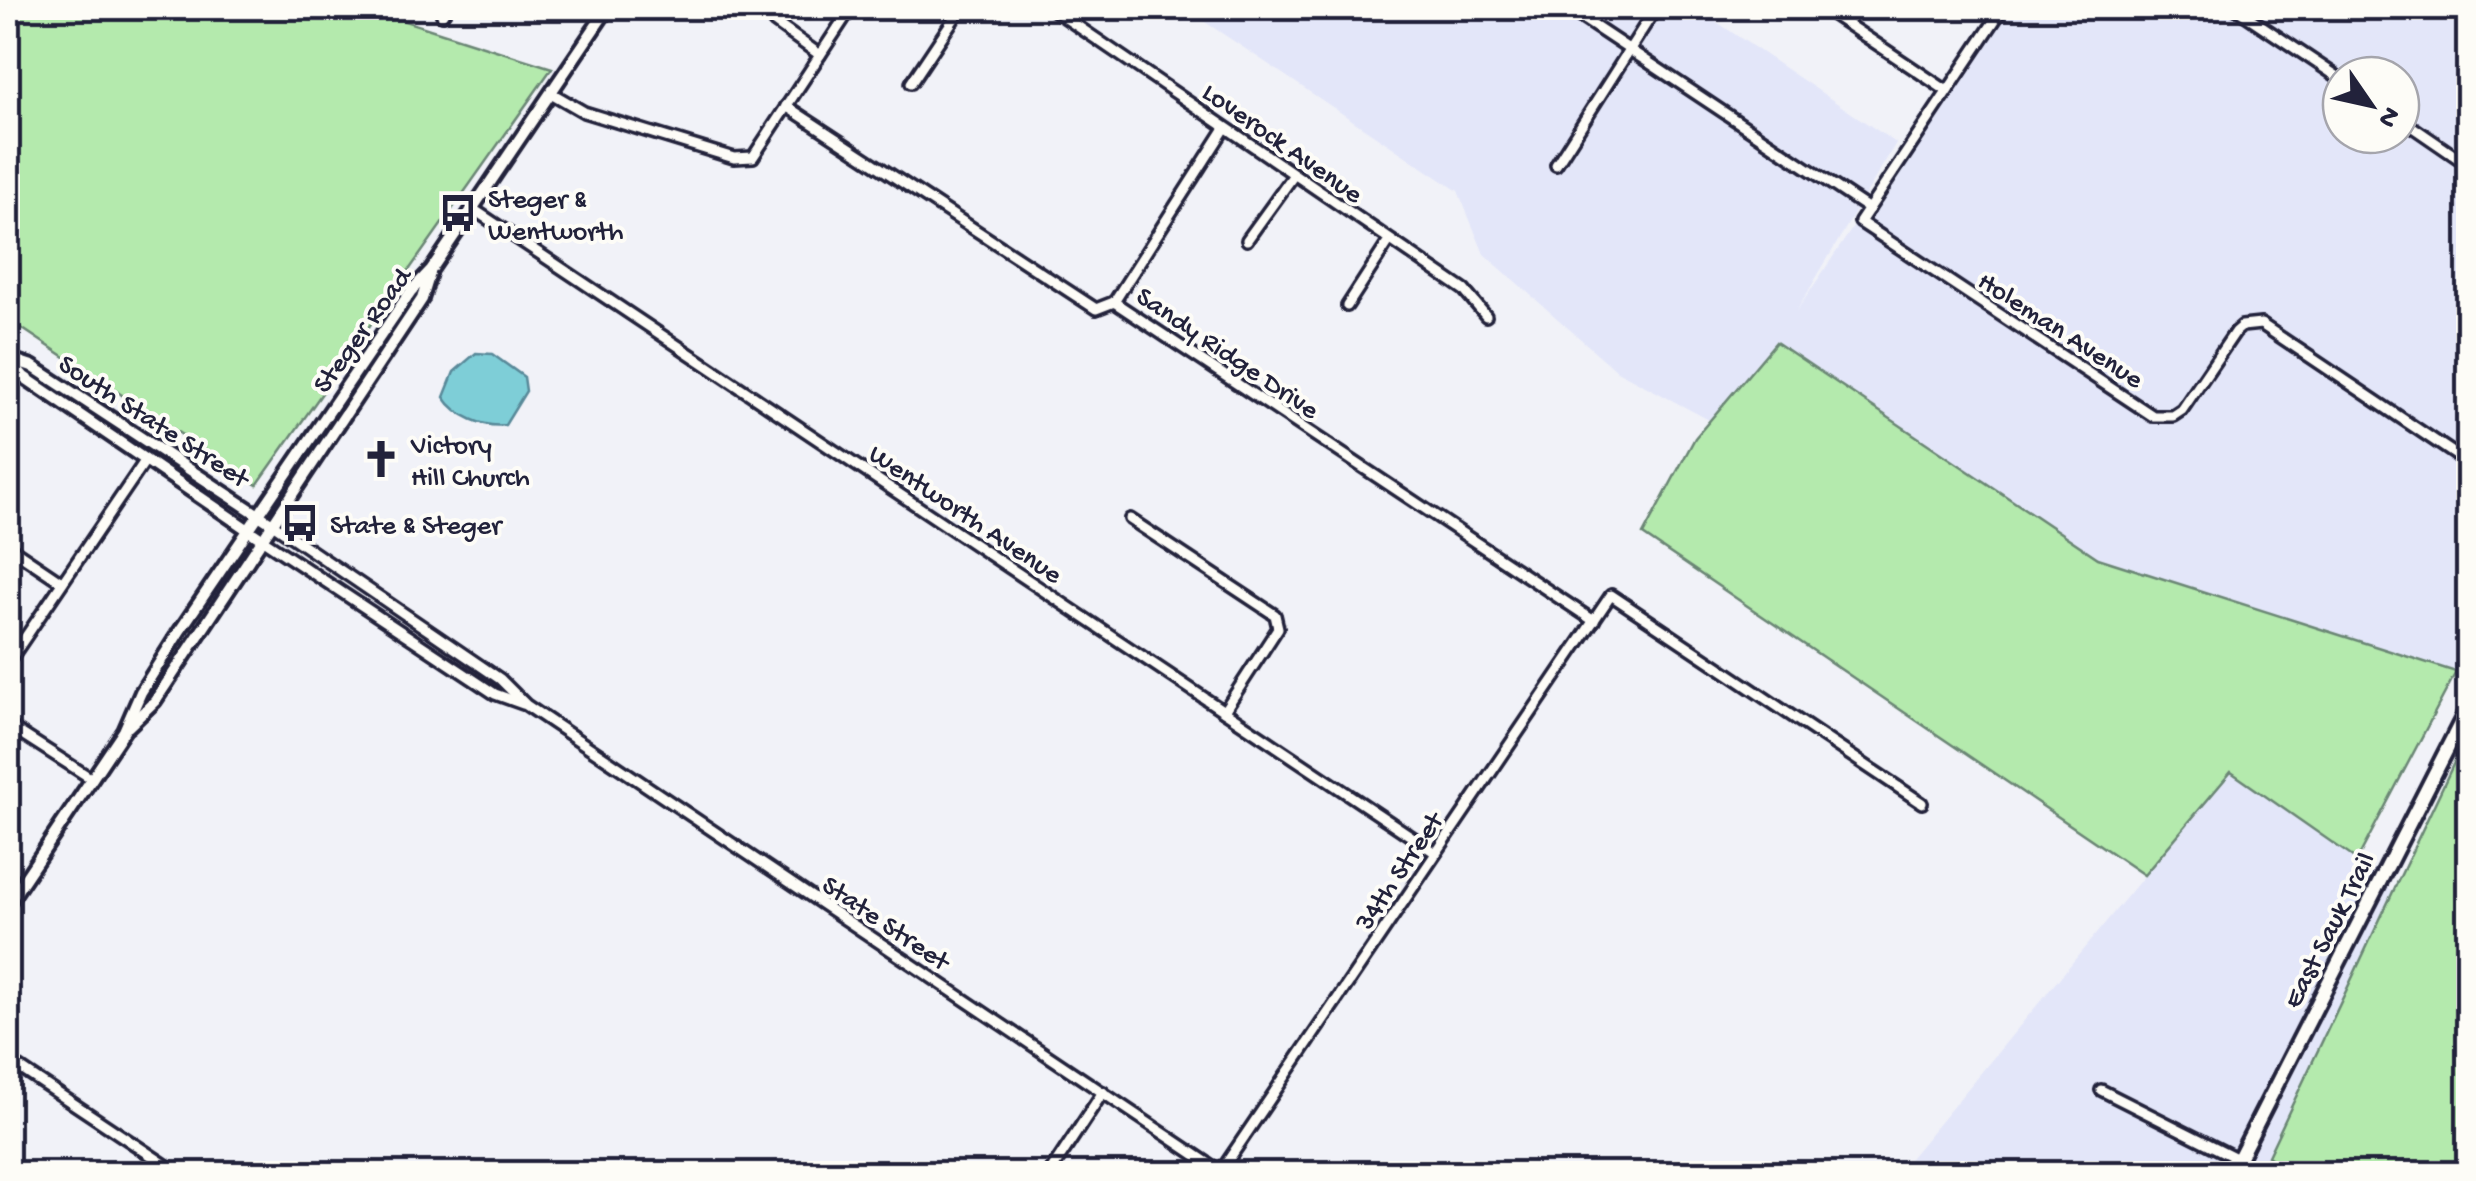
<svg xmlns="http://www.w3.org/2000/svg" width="2476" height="1181" font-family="'Gochi Hand',sans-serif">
  <rect width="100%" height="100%" fill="#f1f2f8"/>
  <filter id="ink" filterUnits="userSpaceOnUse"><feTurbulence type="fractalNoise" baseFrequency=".01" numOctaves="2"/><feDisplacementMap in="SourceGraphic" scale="20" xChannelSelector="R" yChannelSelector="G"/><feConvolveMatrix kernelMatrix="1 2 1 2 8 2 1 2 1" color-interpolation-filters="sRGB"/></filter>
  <g filter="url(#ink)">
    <!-- built -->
    <g fill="#e3e6f9" fill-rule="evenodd">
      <path d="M 1184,8 L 1696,8 L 1896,143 L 1796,312 L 2000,8 L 2468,8 L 2468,667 L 2456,672 L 2098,558 L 1776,342 L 1711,421 L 1617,371 L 1484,254 L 1458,191 ZM 2341,75 L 2401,75 L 2401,135 L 2341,135 Z"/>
      <polygon points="2231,771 2357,860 2393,891 2268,1155 2294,1173 1897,1174"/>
    </g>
    <!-- green -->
    <g fill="#b4eaad" stroke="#6b8674" stroke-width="2.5">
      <polygon points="8,8 364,8 552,68 257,485 8,319"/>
      <polygon points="1776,342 2098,558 2456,672 2357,860 2231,772 2144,875 1643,535 1695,438"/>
      <polygon points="2468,733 2468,1173 2294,1173 2268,1156"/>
    </g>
    <!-- water -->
    <path fill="#7eced7" stroke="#598999" stroke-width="2.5" d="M 476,353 L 492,354 L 524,377 L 526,391 L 505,425 C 484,428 456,416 444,397 L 454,372 Z"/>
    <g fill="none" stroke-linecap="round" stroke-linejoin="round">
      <!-- minor casing -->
      <g stroke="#22223b" stroke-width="16">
        <g id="minor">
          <polyline points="1051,8 1464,290 1486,316"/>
          <polyline points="1567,8 1869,209"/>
          <polyline points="1823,8 1947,91"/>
          <polyline points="2003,8 1860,222 2153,416 2173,416 2182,410 2235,332 2242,326 2261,324 2468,463"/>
          <polyline points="2235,8 2341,79"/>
          <polyline points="442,15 447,8"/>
          <polyline points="774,22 820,55"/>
          <polyline points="911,83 961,8"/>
          <polyline points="551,93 584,112 734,158 753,157 851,8"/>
          <polyline points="786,106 1096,309 1114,302 1594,621"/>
          <polyline points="2401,119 2468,165"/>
          <polyline points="1556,165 1656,8"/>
          <polyline points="473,209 1436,853"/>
          <polyline points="1247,240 1293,176"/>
          <polyline points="1114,302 1225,128"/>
          <polyline points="1347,306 1389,241"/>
          <polyline points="1130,519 1275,615 1278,628 1224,711"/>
          <polyline points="274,525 500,679 526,705 1224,1174"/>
          <polyline points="263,540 495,694 523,704"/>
          <polyline points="8,546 60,581"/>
          <polyline points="8,663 145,461"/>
          <polyline points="8,725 92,779"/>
          <polyline points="8,1060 179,1174"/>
          <polyline points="2101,1090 2238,1159"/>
          <polyline points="1221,1171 1611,595 1922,803"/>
          <polyline points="1049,1174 1103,1092"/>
        </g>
      </g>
      <!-- tertiary casing -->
      <g stroke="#22223b" stroke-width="18">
        <g id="tertiary">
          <polyline points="8,358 32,366 274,525"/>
          <polyline points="9,359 24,377 263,540"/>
          <polyline points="128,727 155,701 422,299 430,273"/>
          <polyline points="8,904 124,731 141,692 179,632 411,291 431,270 608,8"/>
        </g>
      </g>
      <!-- secondary casing -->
      <g stroke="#22223b" stroke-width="20">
        <polyline id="secondary" points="2231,1174 2468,708"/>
      </g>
      <!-- minor -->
      <use href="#minor" stroke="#fdfcf7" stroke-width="9"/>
      <!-- tertiary -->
      <use href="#tertiary" stroke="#fdfcf7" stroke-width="10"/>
      <!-- secondary -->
      <use href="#secondary" stroke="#fdfcf7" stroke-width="12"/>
    </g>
  </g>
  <!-- icons -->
  <defs>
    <g id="bus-bare" transform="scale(3)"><path d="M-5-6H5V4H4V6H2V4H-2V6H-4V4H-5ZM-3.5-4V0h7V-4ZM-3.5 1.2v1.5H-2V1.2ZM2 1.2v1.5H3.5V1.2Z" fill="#22223b" stroke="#fdfcf7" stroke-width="2.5" paint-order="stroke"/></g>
    <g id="church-bare" transform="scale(3)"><path d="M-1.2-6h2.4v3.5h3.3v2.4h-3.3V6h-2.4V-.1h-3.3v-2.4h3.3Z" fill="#22223b" stroke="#fdfcf7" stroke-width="2.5" paint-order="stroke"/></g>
  </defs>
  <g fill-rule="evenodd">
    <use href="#bus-bare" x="458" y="213"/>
    <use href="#church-bare" x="381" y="459"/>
    <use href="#bus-bare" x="300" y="523"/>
  </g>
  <g text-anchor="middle" stroke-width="8" stroke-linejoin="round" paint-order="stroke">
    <!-- street labels -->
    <g font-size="28" fill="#22223b" stroke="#fdfcf7">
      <text transform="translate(1284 141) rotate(35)" y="10">Loverock Avenue</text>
      <text transform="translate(2062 328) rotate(33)" y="10">Holeman Avenue</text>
      <text transform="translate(360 329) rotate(-54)" y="10">Steger Road</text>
      <text transform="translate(1229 351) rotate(34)" y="10">Sandy Ridge Drive</text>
      <text transform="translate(155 419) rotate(33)" y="10">South State Street</text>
      <text transform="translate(967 512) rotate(34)" y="10">Wentworth Avenue</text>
      <text transform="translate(1397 870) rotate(-56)" y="10">34th Street</text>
      <text transform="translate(887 921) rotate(34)" y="10">State Street</text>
      <text transform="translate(2327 929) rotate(-63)" y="10">East Sauk Trail</text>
    </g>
    <!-- poi labels -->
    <g font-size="28" fill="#22223b" stroke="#fdfcf7" text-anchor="start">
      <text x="488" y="207">Steger &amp;<tspan x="488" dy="32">Wentworth</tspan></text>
      <text x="411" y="453">Victory<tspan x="411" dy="32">Hill Church</tspan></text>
      <text x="330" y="533">State &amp; Steger</text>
    </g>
  </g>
  <!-- margin -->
  <rect width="2476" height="1181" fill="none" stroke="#fdfcf7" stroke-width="40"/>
  <rect x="20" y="20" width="2436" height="1141" fill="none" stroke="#22223b" stroke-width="4" filter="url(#ink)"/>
  <!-- north arrow -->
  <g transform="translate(2371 105) rotate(124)"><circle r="48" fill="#fdfcf7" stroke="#a5a5ac" stroke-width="2.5"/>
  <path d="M0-8L18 38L0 25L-18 38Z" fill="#22223b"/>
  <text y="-15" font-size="28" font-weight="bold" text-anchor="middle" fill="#22223b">N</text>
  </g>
</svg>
